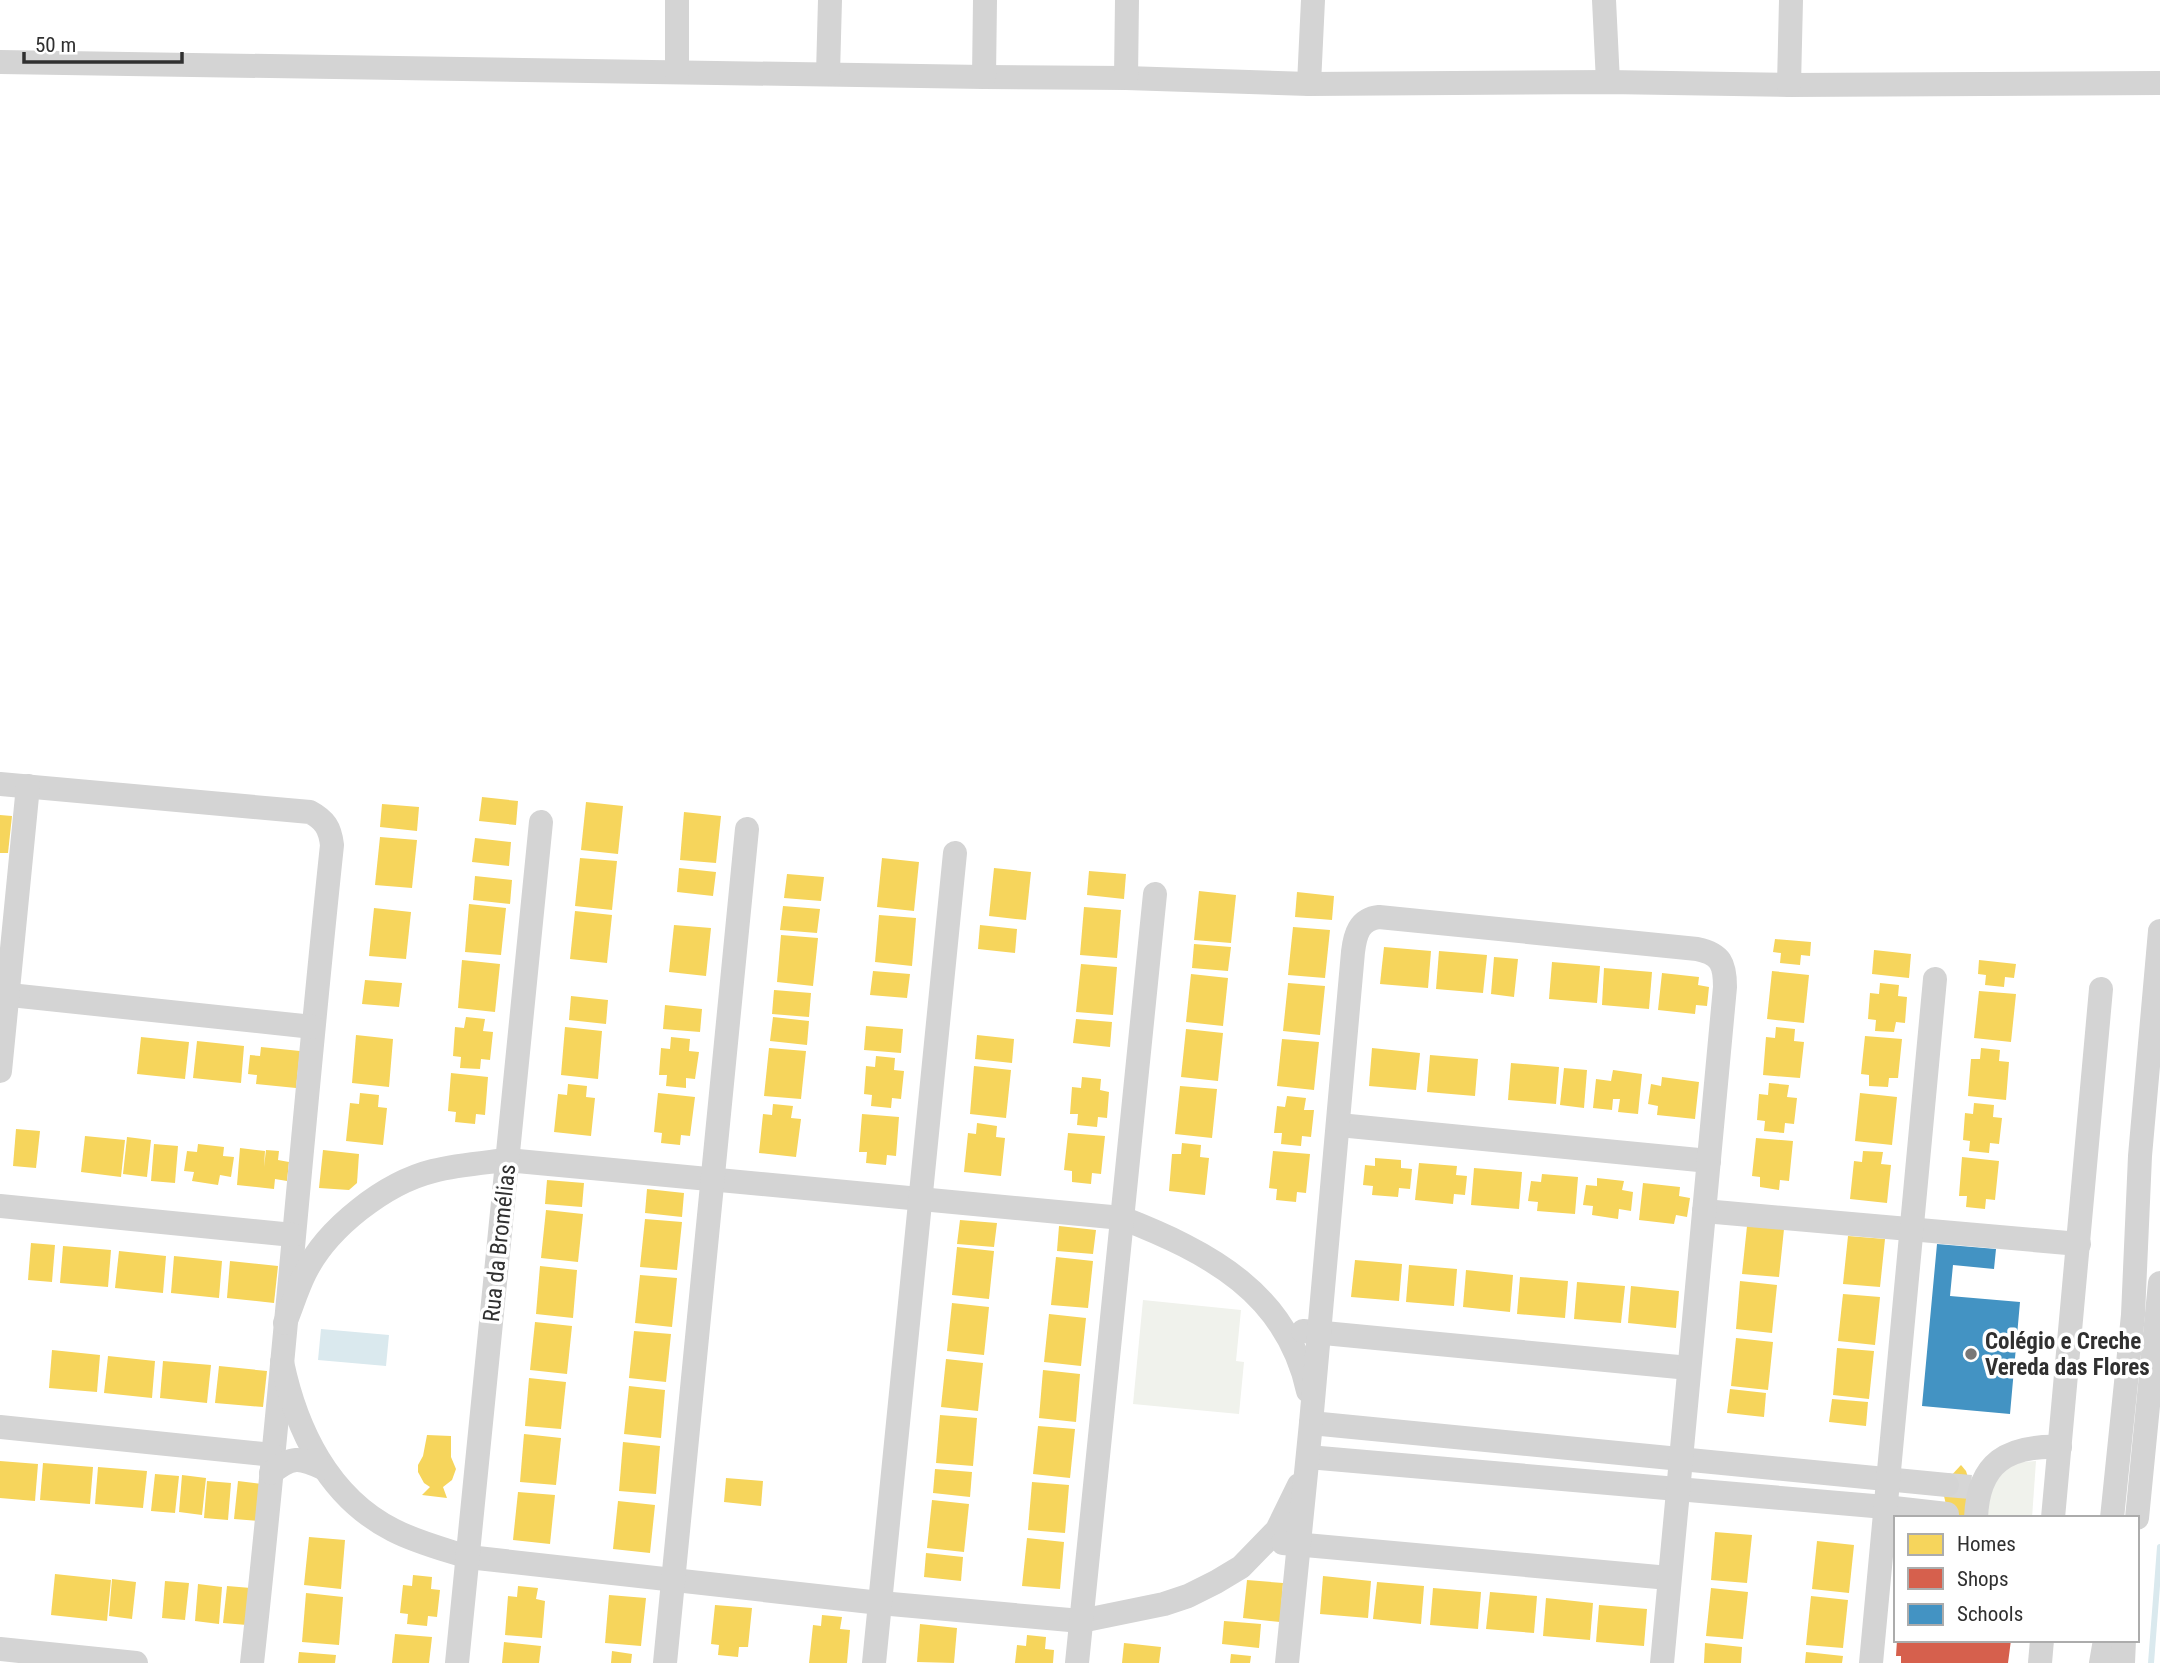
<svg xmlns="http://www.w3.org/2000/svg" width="2160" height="1663" font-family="'Roboto Condensed',sans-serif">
  <rect width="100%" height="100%" fill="#fff"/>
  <!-- green -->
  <g fill="#f0f2ec">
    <polygon points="1143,1300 1241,1310 1236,1361 1244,1362 1239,1414 1133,1404"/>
    <polygon points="2036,1461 2032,1518 1986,1518 1989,1489 2008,1467 2022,1462"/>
  </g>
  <!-- water -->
  <polygon fill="#dae9ee" points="321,1329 389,1335 386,1366 318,1360"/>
  <!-- homes -->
  <g fill="#f6d55c">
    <polygon points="482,797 518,801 516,825 479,821"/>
    <polygon points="586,802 623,806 618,854 581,850"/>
    <polygon points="382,804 419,807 417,831 380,827"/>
    <polygon points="684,812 721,816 716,863 680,860"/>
    <polygon points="0,815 12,816 8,853 0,853"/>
    <polygon points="380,837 417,840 412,888 375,885"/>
    <polygon points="475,838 511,842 509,866 472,862"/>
    <polygon points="580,858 617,861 612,910 575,906"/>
    <polygon points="882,858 919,862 914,911 877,907"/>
    <polygon points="679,868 716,872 713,896 677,892"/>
    <polygon points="994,868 1031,872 1026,920 989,916"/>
    <polygon points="1089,871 1126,874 1124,899 1087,895"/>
    <polygon points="787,874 824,877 821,901 784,898"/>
    <polygon points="475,876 512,880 510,904 473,900"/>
    <polygon points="1199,891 1236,895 1231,943 1194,940"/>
    <polygon points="1297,892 1334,896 1332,920 1295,917"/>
    <polygon points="469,904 506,908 501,955 465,952"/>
    <polygon points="783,906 820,909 817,933 780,930"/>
    <polygon points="1084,907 1121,910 1117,958 1080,955"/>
    <polygon points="374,908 411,912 406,959 369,956"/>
    <polygon points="575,911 612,915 607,963 570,959"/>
    <polygon points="879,915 916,918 912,966 875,962"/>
    <polygon points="674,925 711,928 706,976 669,972"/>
    <polygon points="980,925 1017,929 1015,953 978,949"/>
    <polygon points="1293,927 1330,930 1325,978 1288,975"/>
    <polygon points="781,935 818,938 813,986 777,982"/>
    <polygon points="1775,939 1811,942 1810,956 1801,955 1800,965 1780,963 1781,953 1773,952"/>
    <polygon points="1194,944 1231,947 1228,971 1192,968"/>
    <polygon points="1384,947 1431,951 1428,988 1380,984"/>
    <polygon points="1874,950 1911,954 1909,978 1872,974"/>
    <polygon points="1439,951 1487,955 1483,993 1436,989"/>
    <polygon points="1494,957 1518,959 1514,997 1491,994"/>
    <polygon points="462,960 500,964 495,1012 458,1008"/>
    <polygon points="1979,960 2016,964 2014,978 2005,977 2004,987 1985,985 1986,975 1978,974"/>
    <polygon points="1552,962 1600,966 1597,1003 1549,999"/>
    <polygon points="1081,964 1117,967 1113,1015 1076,1012"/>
    <polygon points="1604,968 1652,972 1649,1009 1602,1005"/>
    <polygon points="873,971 910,974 907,998 870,995"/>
    <polygon points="1772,971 1809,975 1804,1023 1767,1019"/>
    <polygon points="1662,973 1699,977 1698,985 1709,987 1707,1006 1696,1005 1695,1014 1658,1010"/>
    <polygon points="1191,974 1228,978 1223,1026 1186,1022"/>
    <polygon points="365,980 402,983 399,1007 362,1004"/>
    <polygon points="1288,983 1325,986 1320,1035 1283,1031"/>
    <polygon points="1880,983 1899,985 1898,996 1907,997 1905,1023 1896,1022 1894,1032 1875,1031 1876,1020 1868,1019 1870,993 1879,994"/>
    <polygon points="774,990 811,993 809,1017 772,1014"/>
    <polygon points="1979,991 2016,994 2011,1042 1974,1038"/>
    <polygon points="571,996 608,1000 606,1024 569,1020"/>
    <polygon points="665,1005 702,1009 700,1032 663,1029"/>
    <polygon points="466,1017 485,1019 483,1031 493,1032 490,1060 481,1059 480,1069 460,1068 461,1057 453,1056 455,1027 464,1028"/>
    <polygon points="773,1017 809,1021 807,1045 770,1041"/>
    <polygon points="1076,1019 1112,1022 1110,1047 1073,1043"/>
    <polygon points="866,1026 903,1029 901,1053 864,1050"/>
    <polygon points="565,1027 602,1031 598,1079 561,1075"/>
    <polygon points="1776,1027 1795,1029 1794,1041 1804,1042 1800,1078 1763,1075 1766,1037 1775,1038"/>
    <polygon points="1186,1029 1223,1033 1218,1081 1181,1077"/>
    <polygon points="356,1035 393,1039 389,1087 352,1083"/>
    <polygon points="977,1035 1014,1039 1012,1063 975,1059"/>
    <polygon points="1865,1036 1902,1039 1898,1078 1889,1078 1888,1087 1869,1086 1869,1075 1861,1074"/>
    <polygon points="141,1037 189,1042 185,1079 137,1074"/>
    <polygon points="671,1037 690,1039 689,1051 699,1052 695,1079 686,1078 686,1088 666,1086 667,1075 659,1075 661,1048 670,1049"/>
    <polygon points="1282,1039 1319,1042 1314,1090 1277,1086"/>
    <polygon points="197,1041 244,1046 241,1083 193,1078"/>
    <polygon points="261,1047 300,1051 296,1088 256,1084 257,1075 248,1074 250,1055 260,1056"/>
    <polygon points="769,1048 806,1051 801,1099 764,1096"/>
    <polygon points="1372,1048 1420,1053 1416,1090 1369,1086"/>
    <polygon points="1981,1048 2000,1050 1999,1061 2009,1062 2006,1100 1968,1096 1971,1059 1980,1059"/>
    <polygon points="1430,1055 1478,1059 1475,1096 1427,1092"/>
    <polygon points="876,1056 895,1058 894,1070 904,1071 901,1099 892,1098 891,1108 871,1106 872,1095 864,1094 866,1066 875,1067"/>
    <polygon points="1511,1063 1559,1067 1556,1104 1508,1100"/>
    <polygon points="974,1066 1011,1070 1006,1118 970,1114"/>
    <polygon points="1564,1068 1587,1070 1584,1108 1560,1105"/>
    <polygon points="1613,1070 1642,1074 1638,1114 1618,1112 1620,1099 1613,1099 1612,1110 1593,1108 1596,1079 1611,1081"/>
    <polygon points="451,1073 488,1077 485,1115 476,1114 475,1124 455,1122 456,1112 448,1111"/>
    <polygon points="1082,1077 1101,1079 1100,1090 1109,1092 1107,1118 1098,1117 1097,1127 1077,1125 1078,1114 1070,1114 1072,1087 1081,1088"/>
    <polygon points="1662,1077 1699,1082 1695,1119 1657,1115 1658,1106 1648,1104 1651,1084 1661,1086"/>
    <polygon points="1769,1083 1789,1085 1787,1097 1797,1098 1794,1124 1785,1123 1784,1133 1764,1131 1765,1121 1757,1120 1759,1094 1768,1095"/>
    <polygon points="568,1084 587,1086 586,1097 595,1098 591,1136 554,1132 558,1094 567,1095"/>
    <polygon points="1180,1086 1217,1089 1212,1138 1175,1134"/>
    <polygon points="360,1093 379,1095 378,1107 387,1108 383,1145 346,1141 350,1103 359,1104"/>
    <polygon points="658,1093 695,1097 690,1136 681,1135 680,1145 661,1143 662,1133 654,1132"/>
    <polygon points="1860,1093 1897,1097 1892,1145 1855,1141"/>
    <polygon points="1287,1096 1306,1098 1304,1110 1314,1110 1311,1137 1302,1136 1301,1146 1281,1144 1282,1133 1274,1133 1277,1106 1285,1107"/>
    <polygon points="1974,1103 1994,1105 1993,1117 2002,1118 1999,1144 1990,1143 1989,1153 1969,1151 1970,1141 1963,1140 1965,1113 1973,1114"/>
    <polygon points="773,1104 793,1106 791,1118 801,1119 796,1157 759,1153 763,1114 772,1115"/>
    <polygon points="862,1114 899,1117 896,1156 887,1155 886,1165 866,1163 867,1152 859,1152"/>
    <polygon points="977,1123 997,1126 996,1137 1005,1138 1001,1176 964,1172 968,1133 976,1134"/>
    <polygon points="16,1129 40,1131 36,1168 13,1166"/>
    <polygon points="1068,1133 1105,1136 1101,1174 1092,1173 1091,1184 1072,1182 1072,1171 1064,1170"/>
    <polygon points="85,1136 125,1140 121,1177 81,1172"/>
    <polygon points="127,1137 151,1140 147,1177 123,1174"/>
    <polygon points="1756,1138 1793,1141 1789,1181 1780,1180 1779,1190 1760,1187 1760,1177 1752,1176"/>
    <polygon points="1182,1143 1201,1145 1200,1157 1209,1158 1205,1195 1169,1191 1172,1154 1181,1154"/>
    <polygon points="154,1144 178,1146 175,1183 151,1181"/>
    <polygon points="198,1144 224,1147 223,1156 234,1157 231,1177 220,1175 218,1185 192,1181 194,1172 184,1171 187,1151 197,1152"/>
    <polygon points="240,1148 265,1151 264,1167 266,1150 279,1151 278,1160 289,1162 287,1181 275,1179 274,1189 237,1185"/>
    <polygon points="323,1150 359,1154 357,1183 349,1190 319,1188"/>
    <polygon points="1273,1151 1310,1154 1306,1193 1297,1192 1296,1202 1276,1200 1277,1189 1269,1188"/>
    <polygon points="1863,1151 1883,1152 1881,1164 1891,1165 1887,1203 1850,1199 1854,1161 1862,1162"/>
    <polygon points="1962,1157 1999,1161 1995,1200 1986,1199 1985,1209 1966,1207 1967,1196 1959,1196"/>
    <polygon points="1375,1158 1401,1160 1401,1168 1412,1169 1410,1189 1399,1188 1398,1197 1372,1195 1373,1186 1363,1185 1365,1165 1375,1166"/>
    <polygon points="1419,1163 1457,1166 1456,1175 1467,1176 1465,1195 1454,1194 1453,1204 1415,1200"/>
    <polygon points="1474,1168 1522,1172 1519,1209 1471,1205"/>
    <polygon points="1542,1174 1578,1177 1575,1214 1537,1211 1538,1202 1528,1201 1531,1181 1541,1182"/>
    <polygon points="1597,1178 1624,1181 1622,1190 1633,1192 1631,1211 1619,1209 1618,1219 1592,1215 1593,1206 1583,1205 1586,1185 1597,1186"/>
    <polygon points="547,1180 584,1183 582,1207 545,1204"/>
    <polygon points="1643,1183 1680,1187 1679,1196 1690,1198 1687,1217 1676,1215 1674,1224 1639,1220"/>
    <polygon points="647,1189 684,1193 682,1217 645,1213"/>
    <polygon points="546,1210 583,1214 578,1262 541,1258"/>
    <polygon points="645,1219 682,1222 677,1270 640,1267"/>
    <polygon points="960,1220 997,1223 994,1247 957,1244"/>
    <polygon points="1059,1226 1096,1230 1093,1254 1057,1251"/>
    <polygon points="1747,1226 1784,1229 1779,1277 1742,1274"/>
    <polygon points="1848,1236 1885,1239 1880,1287 1843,1284"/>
    <polygon points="31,1243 55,1245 52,1282 28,1280"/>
    <polygon points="63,1246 111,1250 108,1287 60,1283"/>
    <polygon points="957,1247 994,1251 989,1299 952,1295"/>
    <polygon points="119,1251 166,1256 163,1293 115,1288"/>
    <polygon points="174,1256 222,1261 219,1298 171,1293"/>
    <polygon points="1056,1257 1093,1261 1088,1308 1051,1305"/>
    <polygon points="1355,1260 1402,1264 1399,1301 1351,1297"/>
    <polygon points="230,1261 278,1266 274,1303 227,1298"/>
    <polygon points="1409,1265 1457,1269 1454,1306 1406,1302"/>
    <polygon points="540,1266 577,1270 573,1318 536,1314"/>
    <polygon points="1466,1270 1513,1275 1510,1312 1463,1307"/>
    <polygon points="640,1275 677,1278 672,1327 635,1323"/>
    <polygon points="1520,1277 1568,1281 1565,1318 1517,1314"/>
    <polygon points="1740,1281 1777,1285 1772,1333 1736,1329"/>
    <polygon points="1577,1282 1625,1286 1621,1323 1574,1319"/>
    <polygon points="1631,1286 1679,1291 1676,1328 1628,1323"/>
    <polygon points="1843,1294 1880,1297 1875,1345 1838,1341"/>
    <polygon points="952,1303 989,1307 984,1355 947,1351"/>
    <polygon points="1049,1314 1086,1318 1081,1366 1044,1362"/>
    <polygon points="535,1322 572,1326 567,1374 530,1370"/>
    <polygon points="634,1331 671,1334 666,1382 629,1378"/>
    <polygon points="1736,1338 1773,1342 1768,1390 1731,1386"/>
    <polygon points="1837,1348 1874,1351 1869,1399 1833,1395"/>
    <polygon points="52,1350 100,1355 97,1392 49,1388"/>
    <polygon points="108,1356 155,1361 152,1398 104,1393"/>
    <polygon points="946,1359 983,1363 978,1411 941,1407"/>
    <polygon points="163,1361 211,1365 207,1403 160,1398"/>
    <polygon points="219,1366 267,1371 263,1407 215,1403"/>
    <polygon points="1043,1370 1080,1374 1076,1422 1039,1418"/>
    <polygon points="529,1378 566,1382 561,1429 525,1426"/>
    <polygon points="629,1386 665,1390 661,1438 624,1434"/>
    <polygon points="1730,1389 1766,1393 1764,1417 1727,1413"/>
    <polygon points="1832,1399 1868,1402 1866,1426 1829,1422"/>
    <polygon points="940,1415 977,1418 973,1466 936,1463"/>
    <polygon points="1038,1426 1075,1429 1070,1478 1033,1474"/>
    <polygon points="524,1434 561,1438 556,1485 520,1482"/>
    <polygon points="427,1435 451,1436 451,1457 456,1469 452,1480 443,1487 447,1498 422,1495 430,1487 424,1483 418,1472 418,1465 423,1456"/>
    <polygon points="623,1442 660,1446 656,1494 619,1491"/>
    <polygon points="0,1461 38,1464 35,1501 0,1498"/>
    <polygon points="43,1463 93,1467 90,1504 40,1500"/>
    <polygon points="1961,1465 1966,1471 1972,1490 1965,1518 1949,1518 1944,1496 1949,1478"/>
    <polygon points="98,1467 147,1471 143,1508 95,1504"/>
    <polygon points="935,1469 972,1472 970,1497 933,1493"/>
    <polygon points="155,1474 179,1476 175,1513 151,1511"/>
    <polygon points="182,1475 206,1478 202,1515 179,1512"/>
    <polygon points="726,1478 763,1481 761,1506 724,1502"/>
    <polygon points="207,1481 231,1483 228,1520 204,1518"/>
    <polygon points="238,1481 262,1484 258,1521 234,1519"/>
    <polygon points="1032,1482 1069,1485 1065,1533 1028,1530"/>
    <polygon points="518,1492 555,1495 550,1544 513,1540"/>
    <polygon points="932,1500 969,1504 964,1552 927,1548"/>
    <polygon points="618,1501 655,1505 650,1553 613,1549"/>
    <polygon points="1715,1532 1752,1535 1747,1583 1711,1580"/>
    <polygon points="309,1537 345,1540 341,1589 304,1585"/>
    <polygon points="1027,1538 1064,1542 1060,1589 1022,1586"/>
    <polygon points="1817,1541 1854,1545 1849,1593 1812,1589"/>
    <polygon points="926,1553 963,1557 961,1581 924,1577"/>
    <polygon points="55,1574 111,1580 107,1621 51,1615"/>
    <polygon points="413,1575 432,1577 431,1589 440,1590 437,1617 428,1616 427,1626 407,1624 408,1614 400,1613 403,1585 412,1586"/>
    <polygon points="1323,1576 1371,1581 1368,1618 1320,1614"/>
    <polygon points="112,1579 136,1582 132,1619 109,1616"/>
    <polygon points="1247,1580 1283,1583 1280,1622 1243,1618"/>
    <polygon points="165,1581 189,1583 185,1620 162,1618"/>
    <polygon points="1377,1582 1424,1586 1421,1624 1373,1619"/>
    <polygon points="198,1584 222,1587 219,1624 195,1621"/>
    <polygon points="227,1586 251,1588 247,1625 223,1623"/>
    <polygon points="518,1586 538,1588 536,1599 545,1601 542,1638 505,1635 508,1596 517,1597"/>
    <polygon points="1433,1588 1481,1592 1478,1629 1430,1625"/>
    <polygon points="1711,1588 1748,1592 1743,1639 1706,1636"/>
    <polygon points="1490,1592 1537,1596 1534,1633 1486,1629"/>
    <polygon points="306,1593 343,1597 339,1645 302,1642"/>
    <polygon points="609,1595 646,1598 641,1646 605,1643"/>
    <polygon points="1811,1596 1848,1600 1843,1648 1806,1645"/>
    <polygon points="1546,1598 1593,1603 1590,1640 1543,1636"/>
    <polygon points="715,1605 752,1608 748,1647 739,1647 738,1657 718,1655 719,1645 711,1644"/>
    <polygon points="1599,1605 1647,1609 1644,1646 1596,1642"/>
    <polygon points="822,1615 842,1617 840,1629 850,1630 847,1663 809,1663 813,1625 821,1626"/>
    <polygon points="1224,1621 1261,1624 1259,1648 1222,1644"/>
    <polygon points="920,1624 957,1628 954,1663 917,1662"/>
    <polygon points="395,1634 432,1637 429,1663 392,1663"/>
    <polygon points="1027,1635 1046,1637 1045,1649 1054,1650 1053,1663 1015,1663 1017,1645 1026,1646"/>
    <polygon points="504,1642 541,1646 539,1663 502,1663"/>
    <polygon points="1124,1643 1161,1647 1159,1663 1122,1663"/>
    <polygon points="1705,1643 1742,1647 1741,1663 1704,1663"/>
    <polygon points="612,1651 632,1654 631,1663 611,1663"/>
    <polygon points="299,1652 336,1655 335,1663 298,1663"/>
    <polygon points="1806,1652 1843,1656 1842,1663 1805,1663"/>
    <polygon points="1231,1654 1251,1656 1250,1663 1230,1663"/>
  </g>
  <!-- shops -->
  <polygon fill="#d6604d" points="1897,1640 2011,1640 2008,1663 1901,1663 1901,1656 1896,1656"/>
  <!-- schools -->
  <polygon fill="#4393c3" points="1937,1244 1996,1249 1994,1269 1953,1265 1950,1296 2020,1302 2010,1414 1922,1406"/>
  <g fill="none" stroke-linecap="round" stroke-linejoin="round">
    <!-- stream -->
    <polyline stroke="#dae9ee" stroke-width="6" points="2151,1663 2160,1547"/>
    <!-- minor-tunnel -->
    <polyline stroke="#d6d6d6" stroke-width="24" stroke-dasharray="24 12" stroke-linecap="butt" points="1947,1485 1971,1487"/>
    <!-- minor -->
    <g stroke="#d4d4d4" stroke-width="24">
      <polyline points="1604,0 1608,82"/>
      <polyline points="0,62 984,77 1126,78 1309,84 1608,82 1789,85 2160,83"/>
      <polyline points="677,72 677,0"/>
      <polyline points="828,74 830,0"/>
      <polyline points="984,77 985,0"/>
      <polyline points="1126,78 1127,0"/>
      <polyline points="1309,84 1313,0"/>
      <polyline points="1789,85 1791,0"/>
      <path d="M 0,784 L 310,812 C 325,820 330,828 332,845 C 303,1117 282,1391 252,1663"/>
      <polyline points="0,994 313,1027"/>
      <polyline points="0,1071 28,786"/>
      <polyline points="1339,1125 1709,1161"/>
      <polyline points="0,1206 293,1235"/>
      <polyline points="1704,1211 2079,1244"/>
      <path d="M 285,1323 C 292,1306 297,1289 305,1273 C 327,1228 385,1183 433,1171 C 457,1165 483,1163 507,1160 L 1122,1218 C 1209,1252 1287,1293 1308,1391"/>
      <polyline points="1303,1331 1689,1368"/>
      <path d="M 282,1362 C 296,1429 328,1497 393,1530 C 416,1542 443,1549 468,1557 L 880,1603 L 1081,1621 L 1164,1604 L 1188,1596 L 1216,1582 L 1241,1567 L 1277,1530 L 1299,1485"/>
      <polyline points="1311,1423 1947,1485"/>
      <polyline points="0,1427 273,1455"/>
      <polyline points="1308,1457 1885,1507 1947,1514"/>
      <path d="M 271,1473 C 292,1456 299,1457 323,1468"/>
      <path d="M 1976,1518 C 1978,1462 2008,1445 2060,1447"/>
      <polyline points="2053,1518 2101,989"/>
      <polyline points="2112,1518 2133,1315 2140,1156 2160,931"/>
      <polyline points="2137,1518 2160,1283"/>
      <polyline points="1283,1543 1669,1578"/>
      <polyline points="0,1649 136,1663"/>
      <polyline points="457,1663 541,822"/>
      <polyline points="665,1663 747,829"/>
      <polyline points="874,1663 955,853"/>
      <polyline points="1077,1663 1155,894"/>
      <path d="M 1287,1663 L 1311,1423 L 1353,952 C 1355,935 1359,919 1379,917 L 1697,949 C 1721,954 1725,964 1725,987 L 1662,1663"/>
      <polyline points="1871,1663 1935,979"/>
      <polyline points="2040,1663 2042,1640"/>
      <polyline points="2101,1663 2105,1640"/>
      <polyline points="2123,1663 2124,1640"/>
    </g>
  </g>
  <!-- markers -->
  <circle fill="#787878" stroke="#fff" stroke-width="2.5" cx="1971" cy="1354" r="7"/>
  <g text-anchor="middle" stroke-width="7" stroke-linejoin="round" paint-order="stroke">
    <!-- street labels -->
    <g font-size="23" fill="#303030" stroke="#fff">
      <text transform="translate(499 1243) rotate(-84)" y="8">Rua da Bromélias</text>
    </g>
    <!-- poi labels -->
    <g font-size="23" font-weight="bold" fill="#303030" stroke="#fff" text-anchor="start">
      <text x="1985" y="1349">Colégio e Creche<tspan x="1985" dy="26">Vereda das Flores</tspan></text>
    </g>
  </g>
  <!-- legend -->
  <rect x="1894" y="1516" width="245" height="126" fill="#ffffff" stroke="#acacac" stroke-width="2"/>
  <rect x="1908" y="1534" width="35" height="21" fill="#f6d55c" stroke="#acacac" stroke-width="2"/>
  <text x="1957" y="1551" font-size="21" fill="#303030">Homes</text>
  <rect x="1908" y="1568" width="35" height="21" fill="#d6604d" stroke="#acacac" stroke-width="2"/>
  <text x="1957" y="1586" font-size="21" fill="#303030">Shops</text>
  <rect x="1908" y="1604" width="35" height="21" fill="#4393c3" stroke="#acacac" stroke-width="2"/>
  <text x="1957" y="1621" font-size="21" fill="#303030">Schools</text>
  <!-- scale -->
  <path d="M24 52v10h158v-10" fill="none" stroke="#303030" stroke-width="3.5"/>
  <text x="35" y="52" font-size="21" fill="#303030" stroke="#ffffff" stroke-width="5" paint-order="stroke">50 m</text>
</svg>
